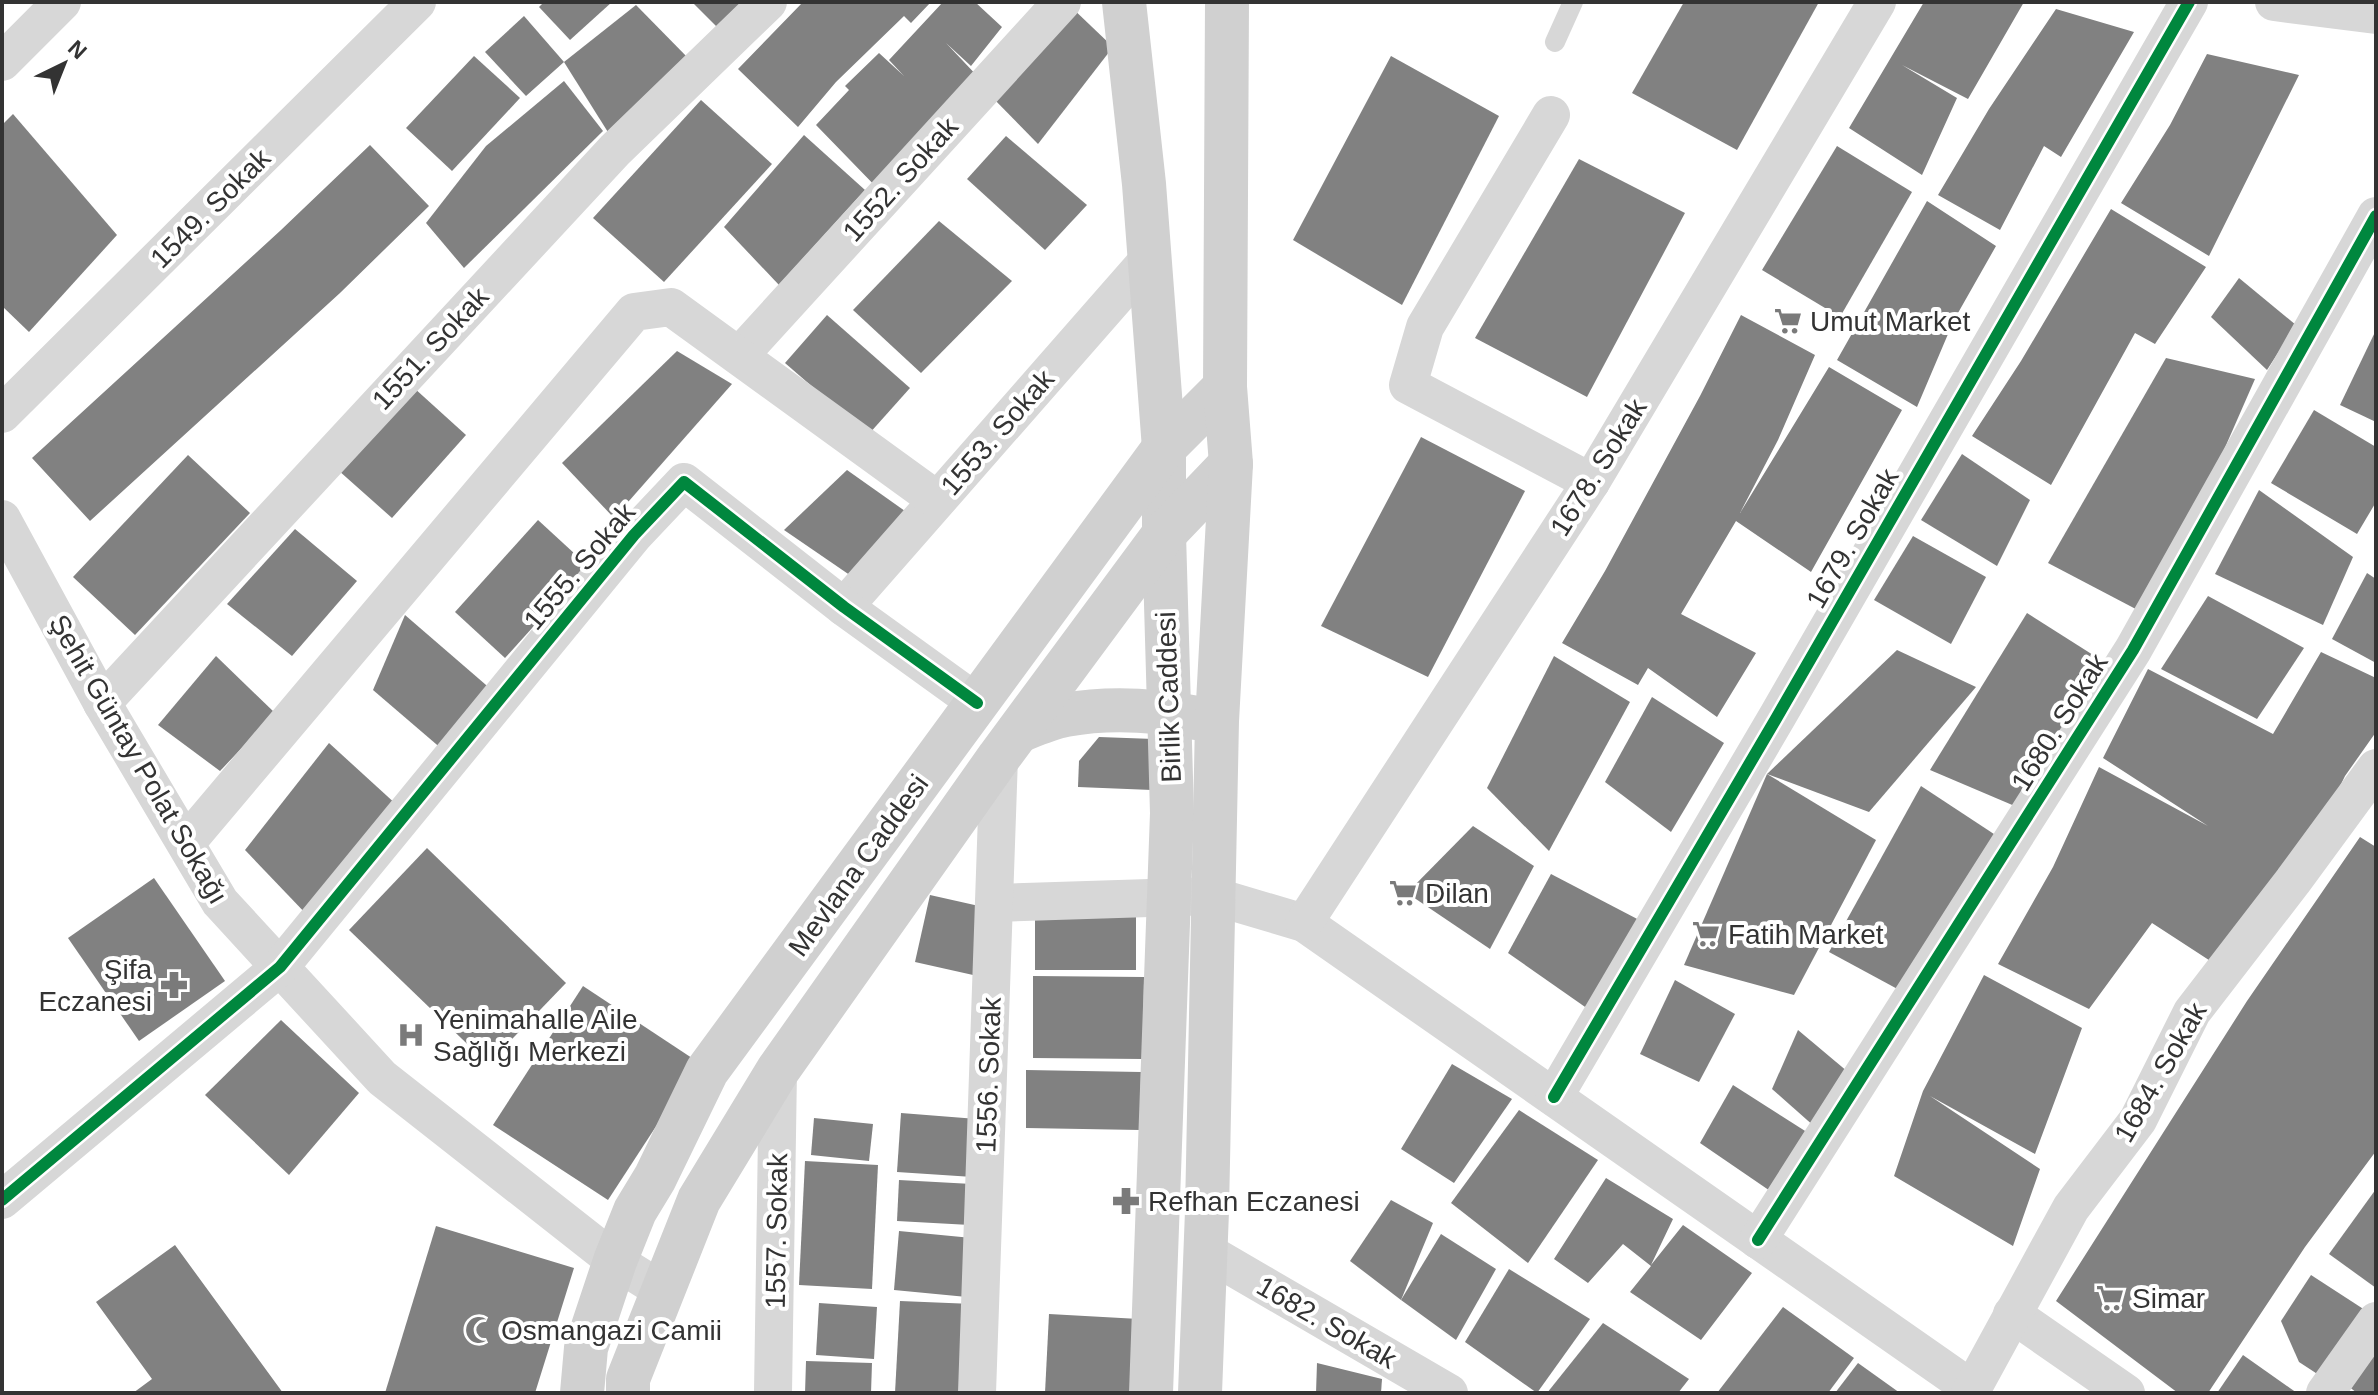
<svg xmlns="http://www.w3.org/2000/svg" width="2378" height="1395" font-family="Helvetica,sans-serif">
  <rect width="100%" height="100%" fill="#fff"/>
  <!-- building -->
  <g fill="#818181">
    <polygon points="544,2 612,2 570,40 539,7"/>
    <polygon points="692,2 752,2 722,32"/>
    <polygon points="803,2 931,2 911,23 904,16 836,82 798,127 738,69"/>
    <polygon points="943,2 975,2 1002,27 971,66 946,43 981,80 882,193 816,125 849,90 845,86 879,53 904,76 889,60"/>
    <polygon points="1684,2 1819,2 1737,150 1632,93"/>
    <polygon points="1924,2 2024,2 1968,99 1902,65 1957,98 1922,175 1849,128"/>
    <polygon points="1068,4 1113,47 1038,144 989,94"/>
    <polygon points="636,5 691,61 611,137 564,62"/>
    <polygon points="2056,9 2134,32 2061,157 2044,146 2000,230 1938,195 1989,109"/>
    <polygon points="524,16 564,62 526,96 485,52"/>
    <polygon points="2207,54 2299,75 2209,256 2121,203 2170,125"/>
    <polygon points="474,56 520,98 452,171 406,128"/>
    <polygon points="1391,56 1499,116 1402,305 1293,240"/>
    <polygon points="564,81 603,131 464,268 426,223 486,146"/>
    <polygon points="701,100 772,164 664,282 593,218"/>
    <polygon points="13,114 117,235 29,332 2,306 2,125"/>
    <polygon points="804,135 865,190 779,285 724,227"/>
    <polygon points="1006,136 1087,205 1045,250 967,179"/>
    <polygon points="370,145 429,206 340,293 90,521 32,458 281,230"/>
    <polygon points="1837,146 1912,192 1840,317 1762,270"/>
    <polygon points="1579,159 1685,213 1587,397 1475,338"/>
    <polygon points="1927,201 1996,246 1954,320 1917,407 1837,360"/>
    <polygon points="2111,209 2206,267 2155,344 2135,333 2051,485 1972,436 2021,361"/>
    <polygon points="939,221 1012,281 921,373 853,310"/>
    <polygon points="2239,278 2296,325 2267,370 2211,317"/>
    <polygon points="827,315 910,388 868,435 785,363"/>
    <polygon points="1741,315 1815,355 1778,440 1740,513 1829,367 1902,410 1811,572 1736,521 1681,614 1756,653 1717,717 1648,668 1638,685 1562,643 1605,571 1700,396"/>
    <polygon points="2376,330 2376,422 2340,405"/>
    <polygon points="677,351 732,384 614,518 562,463"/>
    <polygon points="2166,358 2255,379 2151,617 2048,563"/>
    <polygon points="413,387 466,435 392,518 338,470"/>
    <polygon points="2314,410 2376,447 2376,502 2357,534 2271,483"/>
    <polygon points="1421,437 1525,491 1428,677 1321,626"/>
    <polygon points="1962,454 2030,500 1997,566 1921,520"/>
    <polygon points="188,455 250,513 135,635 73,577"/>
    <polygon points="847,470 912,516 857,580 784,530"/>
    <polygon points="2259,490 2353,557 2323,625 2215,574"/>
    <polygon points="538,520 588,566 505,658 455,612"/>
    <polygon points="295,529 357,581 292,656 227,604"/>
    <polygon points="1913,536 1986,577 1951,644 1874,600"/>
    <polygon points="2367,573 2376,579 2376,663 2332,639"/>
    <polygon points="2208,596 2304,648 2257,719 2161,669"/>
    <polygon points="2027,613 2101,660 2017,807 1930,770"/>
    <polygon points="405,615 493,691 443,750 373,690"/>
    <polygon points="1897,650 1976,687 1869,812 1767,774"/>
    <polygon points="2321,652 2376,678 2376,732 2345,776 2293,881 2215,964 2152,923 2089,1009 1998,964 2053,867 2099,767 2208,826 2103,758 2148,669 2273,734"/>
    <polygon points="216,656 275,713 220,771 158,725"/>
    <polygon points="1554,656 1630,702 1549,851 1487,788"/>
    <polygon points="1652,697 1724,743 1671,832 1605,782"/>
    <polygon points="1099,737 1154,739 1152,790 1078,787 1079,761"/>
    <polygon points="329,743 398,806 309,917 245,850"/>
    <polygon points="1767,774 1876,840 1794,995 1684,965"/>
    <polygon points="1921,786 2000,838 1903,992 1829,952"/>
    <polygon points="1473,826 1534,866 1490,949 1407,893"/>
    <polygon points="2360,837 2376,847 2376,1151 2305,1247 2208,1393 2178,1393 2056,1301 2247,1001"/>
    <polygon points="427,848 566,983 488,1064 349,930"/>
    <polygon points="1551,874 1643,922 1588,1009 1508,953"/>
    <polygon points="154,878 225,981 139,1041 68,938"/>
    <polygon points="930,895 979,906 982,977 915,962"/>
    <rect x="1035" y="908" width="101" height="62"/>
    <polygon points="1984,975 2082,1028 2035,1154 1930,1096 2040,1169 2013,1246 1894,1176 1923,1091"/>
    <polygon points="1033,976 1144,977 1143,1059 1033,1058"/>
    <polygon points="1675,980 1735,1014 1699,1082 1640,1054"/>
    <polygon points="583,986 698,1062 608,1200 493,1125"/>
    <polygon points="281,1020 359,1093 289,1175 205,1095"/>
    <polygon points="1798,1030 1848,1072 1815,1127 1772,1089"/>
    <polygon points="1452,1064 1512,1099 1454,1183 1401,1149"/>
    <polygon points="1026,1070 1141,1072 1140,1130 1026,1128"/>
    <polygon points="1733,1085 1813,1136 1776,1195 1700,1143"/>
    <polygon points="1519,1110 1598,1160 1528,1263 1451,1203"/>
    <polygon points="901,1113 977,1119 973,1177 897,1172"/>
    <polygon points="814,1118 873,1124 869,1161 811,1155"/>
    <polygon points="805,1161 878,1165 872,1289 799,1285"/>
    <polygon points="1606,1178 1673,1219 1651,1265 1683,1225 1752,1273 1701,1340 1630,1292 1651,1266 1623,1244 1588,1283 1554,1259"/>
    <polygon points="899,1180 972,1184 970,1225 897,1221"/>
    <polygon points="2376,1189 2376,1288 2329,1254"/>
    <polygon points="1391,1200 1433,1223 1401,1300 1350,1261"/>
    <polygon points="436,1226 574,1268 535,1393 385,1393"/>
    <polygon points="899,1231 972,1238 967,1297 894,1290"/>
    <polygon points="1441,1234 1496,1269 1456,1340 1401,1300"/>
    <polygon points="175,1245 283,1393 133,1393 152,1379 96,1302"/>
    <polygon points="1509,1269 1590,1319 1537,1393 1465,1342"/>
    <polygon points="2311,1275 2368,1312 2325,1379 2299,1362 2281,1321"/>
    <polygon points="900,1301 973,1304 968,1393 895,1393"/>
    <polygon points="819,1303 877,1307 874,1359 816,1355"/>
    <polygon points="1783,1307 1854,1358 1828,1393 1717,1393"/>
    <polygon points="1049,1314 1139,1319 1136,1393 1045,1393"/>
    <polygon points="1603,1323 1689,1379 1678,1393 1547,1393"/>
    <polygon points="2376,1328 2376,1393 2357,1393 2338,1378"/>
    <polygon points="2243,1355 2297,1393 2217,1393"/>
    <polygon points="806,1361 872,1363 871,1393 805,1393"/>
    <polygon points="1317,1363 1382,1379 1381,1393 1316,1393"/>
    <polygon points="1858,1363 1900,1393 1835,1393"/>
  </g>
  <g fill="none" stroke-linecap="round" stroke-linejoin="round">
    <!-- lane -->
    <polyline stroke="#d7d7d7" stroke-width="20" points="1555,42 1573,2"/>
    <!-- street -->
    <g stroke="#d7d7d7" stroke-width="38">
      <polyline points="2274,2 2376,15"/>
      <polyline points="2,62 62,2"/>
      <polyline points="1551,115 1425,327 1408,385 1591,482"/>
      <polyline points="739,356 1062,2"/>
      <polyline points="2,414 417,2"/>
      <polyline points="2,519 102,703 220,902 382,1078 615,1261 663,1291"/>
      <polyline points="844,607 1150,258"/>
      <polyline points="102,703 615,150 768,2"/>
      <polyline points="186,843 634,312 671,307 937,500"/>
      <polyline points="994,903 1213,896 1304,923 1972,1389 1974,1393"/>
      <polyline points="1304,923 1591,482 1877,2"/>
      <polyline points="1554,1097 1777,717 2189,2"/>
      <polyline points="2,1200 280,967 634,535 684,482 844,607 977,703"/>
      <polyline points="1758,1240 2133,650 2376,216"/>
      <polyline points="1205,1251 1449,1393"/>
      <polyline points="2012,1314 2126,1393"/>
      <polyline points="773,1393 778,1070"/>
      <polyline points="977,1393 999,757"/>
      <polyline points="1970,1393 2071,1208 2138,1120 2192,1012 2293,881 2376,768"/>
      <polyline points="2325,1393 2376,1321"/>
    </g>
    <!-- secondary -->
    <g stroke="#d0d0d0" stroke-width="44">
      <polyline points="1124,2 1144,184 1164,448 1164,534 1172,813 1151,1393"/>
      <path d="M 1019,731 C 1034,725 1050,718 1066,715 C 1109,707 1154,710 1197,718"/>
      <polyline points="582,1393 586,1348 615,1261 635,1211 655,1178 707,1071 1164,448 1225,387"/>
      <polyline points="628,1393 628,1379 699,1200 778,1070 999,757 1164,534 1231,464"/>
      <polyline points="1200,1393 1207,1211 1217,721 1231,464 1225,387 1227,2"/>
    </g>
    <!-- cycleway casing -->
    <g stroke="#fff" stroke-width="17">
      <g id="cycleway">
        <polyline points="1554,1097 1777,717 2189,2"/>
        <polyline points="2,1200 280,967 634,535 684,482 844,607 977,703"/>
        <polyline points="1758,1240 2133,650 2376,216"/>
      </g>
    </g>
    <!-- cycleway -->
    <use href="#cycleway" stroke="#00873e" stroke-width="12"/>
  </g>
  <!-- icons -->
  <defs>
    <g id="supermarket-bare" transform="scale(2.16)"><path d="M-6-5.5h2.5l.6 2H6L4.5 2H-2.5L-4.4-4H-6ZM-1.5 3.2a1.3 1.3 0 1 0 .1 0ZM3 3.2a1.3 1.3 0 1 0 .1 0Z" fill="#7a7a7a" stroke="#fff" stroke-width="2.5" paint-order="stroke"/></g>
    <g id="pharmacy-bare" transform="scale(2.16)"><path d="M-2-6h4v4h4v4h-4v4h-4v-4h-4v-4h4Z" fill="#7a7a7a" stroke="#fff" stroke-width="2.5" paint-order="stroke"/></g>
    <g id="hospital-bare" transform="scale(2.16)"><path d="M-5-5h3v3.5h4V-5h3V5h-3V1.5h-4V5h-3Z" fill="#7a7a7a" stroke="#fff" stroke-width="2.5" paint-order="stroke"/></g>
    <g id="mosque-bare" transform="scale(2.16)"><path d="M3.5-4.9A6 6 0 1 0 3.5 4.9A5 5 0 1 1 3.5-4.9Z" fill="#7a7a7a" stroke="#fff" stroke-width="2.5" paint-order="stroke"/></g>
  </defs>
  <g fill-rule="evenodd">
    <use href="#supermarket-bare" x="1788" y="321"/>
    <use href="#supermarket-bare" x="1403" y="893"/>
    <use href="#supermarket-bare" x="1706" y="934"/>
    <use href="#pharmacy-bare" x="174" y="985"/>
    <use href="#hospital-bare" x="411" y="1035"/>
    <use href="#pharmacy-bare" x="1126" y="1201"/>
    <use href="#supermarket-bare" x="2110" y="1298"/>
    <use href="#mosque-bare" x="479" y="1330"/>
  </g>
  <g text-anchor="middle" stroke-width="8" stroke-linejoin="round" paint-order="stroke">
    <!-- street labels -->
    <g font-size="28" fill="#333" stroke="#fff">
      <text transform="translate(900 179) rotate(-48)" y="10">1552. Sokak</text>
      <text transform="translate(210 208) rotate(-45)" y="10">1549. Sokak</text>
      <text transform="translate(430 348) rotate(-47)" y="10">1551. Sokak</text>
      <text transform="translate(997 432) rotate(-49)" y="10">1553. Sokak</text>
      <text transform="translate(1598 467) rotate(-58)" y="10">1678. Sokak</text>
      <text transform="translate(1852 538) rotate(-60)" y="10">1679. Sokak</text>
      <text transform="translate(579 566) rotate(-50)" y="10">1555. Sokak</text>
      <text transform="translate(1168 697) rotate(-92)" y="10">Birlik Caddesi</text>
      <text transform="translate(2059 722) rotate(-58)" y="10">1680. Sokak</text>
      <text transform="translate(139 759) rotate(60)" y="10">Şehit Güntay Polat Sokağı</text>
      <text transform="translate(858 865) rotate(-54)" y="10">Mevlana Caddesi</text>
      <text transform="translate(2160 1072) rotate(-60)" y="10">1684. Sokak</text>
      <text transform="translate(988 1075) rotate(-88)" y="10">1556. Sokak</text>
      <text transform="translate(776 1231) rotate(-89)" y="10">1557. Sokak</text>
      <text transform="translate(1327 1322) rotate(30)" y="10">1682. Sokak</text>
    </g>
    <!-- poi labels -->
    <g font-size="28" fill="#333" stroke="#fff" text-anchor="start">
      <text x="1810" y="331">Umut Market</text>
      <text x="1425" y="903">Dilan</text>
      <text x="1728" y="944">Fatih Market</text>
      <text x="152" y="979" text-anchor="end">Şifa<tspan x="152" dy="32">Eczanesi</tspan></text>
      <text x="433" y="1029">Yenimahalle Aile<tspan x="433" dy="32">Sağlığı Merkezi</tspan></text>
      <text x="1148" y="1211">Refhan Eczanesi</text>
      <text x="2132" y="1308">Simar</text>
      <text x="501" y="1340">Osmangazi Camii</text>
    </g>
  </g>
  <!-- border -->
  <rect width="2378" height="1395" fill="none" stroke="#333333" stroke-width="8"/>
  <!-- north arrow -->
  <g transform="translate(64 64) rotate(43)" stroke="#ffffff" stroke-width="6" paint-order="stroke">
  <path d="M0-6L14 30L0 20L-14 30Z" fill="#333333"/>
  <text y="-12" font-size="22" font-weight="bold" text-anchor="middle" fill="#333333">N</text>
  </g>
</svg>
